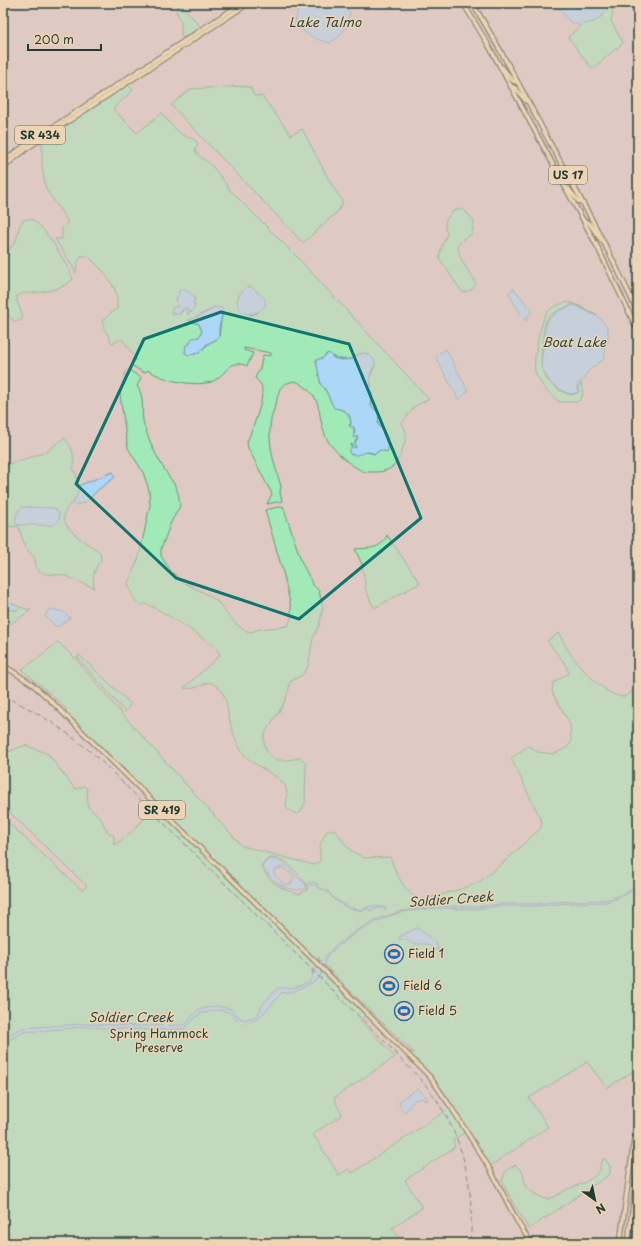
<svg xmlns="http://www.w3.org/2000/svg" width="641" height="1246" font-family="'Playpen Sans',sans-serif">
  <rect width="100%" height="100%" fill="#dfcac3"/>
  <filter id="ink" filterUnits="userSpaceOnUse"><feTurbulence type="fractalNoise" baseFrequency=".025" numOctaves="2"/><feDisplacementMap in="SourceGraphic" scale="8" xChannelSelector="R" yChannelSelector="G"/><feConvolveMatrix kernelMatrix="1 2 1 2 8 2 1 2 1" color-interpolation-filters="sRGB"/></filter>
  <g filter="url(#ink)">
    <!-- green -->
    <g fill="#a1eab8" stroke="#609476" fill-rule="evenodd">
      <polygon points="607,3 613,3 613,10 611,21 623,43 592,69 568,37 583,24 596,21 607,11"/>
      <polygon points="180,4 201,27 183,38 181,36 181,22 176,11"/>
      <path d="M 128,85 L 133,90 L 114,108 L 114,110 L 137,133 L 162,113 C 168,121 174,129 182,134 C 187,139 194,137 198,143 L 195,150 C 197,156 206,160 211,165 C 218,173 224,181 230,190 L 297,257 L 429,399 L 415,406 L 402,423 L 407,434 C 401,454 399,472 375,472 C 372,472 368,472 365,472 C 351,467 328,447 324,432 C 316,406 323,397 296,381 C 278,384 280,388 276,403 C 275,407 273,411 272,415 C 266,438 274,464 281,486 L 280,493 L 282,501 L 267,504 L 272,494 L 248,448 L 247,442 C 252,429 264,402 262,388 C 261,384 259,381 255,378 L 260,368 L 263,355 L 271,356 L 271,353 L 244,348 L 244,350 L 253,353 L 247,366 C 228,357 226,377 211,382 C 193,387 162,380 148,370 L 144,373 L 131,365 L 136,359 L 122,339 L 112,343 L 104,328 L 102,321 L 114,310 L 117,309 L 117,295 L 112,284 L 103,271 L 88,256 L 81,256 L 77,264 L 76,273 L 68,259 L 55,239 L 62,239 L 62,228 L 68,222 L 46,189 L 42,167 L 42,141 ZM 243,290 L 257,291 L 260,296 L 258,313 L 251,315 L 241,310 L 237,299 ZM 191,294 L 195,299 L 193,304 L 195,305 L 191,313 L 189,310 L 185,308 L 180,314 L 172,314 L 172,310 L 174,308 L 178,306 L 176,298 L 179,295 ZM 215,307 L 223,312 L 221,320 L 219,338 C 215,341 211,341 207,345 C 200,352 199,354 188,355 L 185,352 L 191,341 L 199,337 L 202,332 L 199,324 L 189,321 ZM 363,353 L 371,357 L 375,365 L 370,377 L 372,396 L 371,406 L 379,414 L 378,423 L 388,439 L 386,441 L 388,447 L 387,452 L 380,450 L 375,454 L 367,452 L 351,455 L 352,444 L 353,447 L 357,448 L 355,442 L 358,437 L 357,436 L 354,438 L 354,427 L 349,425 L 351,425 L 351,421 L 347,412 L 339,409 L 331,402 L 325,389 L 321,385 L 316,360 L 323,358 L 326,354 L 330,354 C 337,361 344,359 353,359 L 356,355 Z"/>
      <polygon points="244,86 251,88 254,96 262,96 291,135 302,129 333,187 342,200 342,205 337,212 303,243 171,105 191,89"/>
      <path d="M 459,209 L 464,210 L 474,221 L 472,234 L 463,239 L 458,245 C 459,265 470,269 476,284 C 472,290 469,292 462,292 L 439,258 L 441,248 L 447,234 L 445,228 L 446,220 L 452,212 Z"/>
      <path d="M 31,219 C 45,226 67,264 73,279 C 64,289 45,292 33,293 C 26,294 24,292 17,296 L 17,301 L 23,317 L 20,321 L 15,321 L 10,318 L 3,301 L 3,257 L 16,241 L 20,224 L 24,220 Z"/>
      <path d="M 567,302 C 578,304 588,310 597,316 L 574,304 C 565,308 554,311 547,319 C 544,324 543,334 543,340 C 540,363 538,377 560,390 C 567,395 572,396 579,392 L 578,388 L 581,383 L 583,393 L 581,399 L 577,402 L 559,402 C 549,393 539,384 535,371 C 532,364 541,320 546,314 C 550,307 560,304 567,302 Z"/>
      <path d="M 128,369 L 141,378 L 137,386 C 146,399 140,411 144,425 C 149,441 157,458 166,472 C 169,478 174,482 176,488 C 179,493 179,500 180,506 L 171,522 L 161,549 L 161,556 L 170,570 L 180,580 L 208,595 L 219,603 L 229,617 L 243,630 L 251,632 L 260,629 L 288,626 L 291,619 L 291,607 L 283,572 L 265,510 L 283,506 L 302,563 L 313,585 L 319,591 L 323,608 L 319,626 L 313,638 L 308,667 L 302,675 L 290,682 C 289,693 283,707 276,716 C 272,723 265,730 264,738 C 263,747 269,758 278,760 C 285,761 293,759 300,758 L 306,763 L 305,804 L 300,813 C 293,814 291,812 286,807 C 286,802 288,794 286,789 C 284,776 252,767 242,752 C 236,742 232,730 229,718 C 225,701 228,692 210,682 C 201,685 194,690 184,688 L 220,655 L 217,649 C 212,643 152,604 146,604 C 143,604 142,604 140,606 C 133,600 131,592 128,583 L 139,557 L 150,505 L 149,490 L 143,472 L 128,448 L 126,436 L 120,395 L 125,373 Z"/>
      <path d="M 64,438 C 73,447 74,456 74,468 L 72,469 L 73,472 L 75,471 C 76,477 79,484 79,489 C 78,499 71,503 66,510 C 55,527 89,544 100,552 L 101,560 C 93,570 93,576 94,588 L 63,575 L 45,574 L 36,569 L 35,558 L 25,547 L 18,525 L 15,527 L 3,525 L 3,466 L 49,451 L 52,447 ZM 28,507 L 43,509 L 54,508 L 59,513 L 59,520 L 54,525 L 18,524 Z"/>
      <path d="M 387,535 L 420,583 L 374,608 L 366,591 L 362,564 L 355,549 C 367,548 382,550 387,535 Z"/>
      <polygon points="19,607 31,610 3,629 3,609 18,610"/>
      <path d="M 559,633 C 568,655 591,681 612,694 C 615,696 620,696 624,697 L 638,688 L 638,1068 L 607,1088 L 587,1062 L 529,1098 L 548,1127 L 490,1166 L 445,1095 L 437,1083 L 410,1054 L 410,1051 L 414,1054 L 415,1053 L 414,1053 C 381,1022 350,991 319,959 L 319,957 L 318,959 L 320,961 L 318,963 L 145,791 L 144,788 L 65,712 L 67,710 L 52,695 L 22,670 L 58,642 L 76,659 L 123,715 L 242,846 L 314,865 L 320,861 L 320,845 L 326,832 L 334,829 L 350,850 L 364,858 L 390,857 C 396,873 405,895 422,900 L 461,889 L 479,882 L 504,862 L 541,828 L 542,822 L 511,758 C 517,755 522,749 529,746 L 538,752 L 553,754 L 567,748 L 571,742 L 570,724 L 552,692 L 553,683 L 569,673 L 564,662 L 547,641 ZM 269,858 C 273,858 278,858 282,860 C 288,863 305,881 308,886 L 307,890 L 300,894 C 282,890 270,883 261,866 Z"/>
      <polygon points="79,655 131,704 125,712 77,657"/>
      <path d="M 25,745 L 48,754 L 75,789 L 85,786 L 87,789 L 88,807 L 99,816 L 108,832 L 114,836 L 114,845 L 116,844 C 130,833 154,817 147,797 L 317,965 L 313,969 L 312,974 L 318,979 L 323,971 L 367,1014 L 360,1020 L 395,1057 L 334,1098 L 342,1115 L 313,1134 L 339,1175 L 349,1169 L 352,1173 L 450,1108 L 465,1132 L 453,1140 L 455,1147 L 405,1180 L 422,1208 L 392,1228 L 403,1243 L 3,1243 L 3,818 L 82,890 L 87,886 L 3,806 L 3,754 Z"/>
      <path d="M 604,1158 L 610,1166 L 610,1174 L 529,1229 L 513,1203 L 502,1181 L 506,1171 L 515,1165 L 522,1171 C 524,1176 524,1182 526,1186 C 529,1191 543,1200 549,1199 C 556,1197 562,1192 568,1189 C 580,1184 593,1181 600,1170 L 600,1165 Z"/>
    </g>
    <!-- water -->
    <g fill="#acd7f7" stroke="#7499a9" fill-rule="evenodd">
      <path d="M 303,3 L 346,3 L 350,14 L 341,35 L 330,43 C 317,40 305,34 295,24 L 297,12 Z"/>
      <polygon points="557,3 607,3 607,11 596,21 583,24 580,26 569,21 557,6"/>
      <path d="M 247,287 L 251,287 L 253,288 L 265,299 L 265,306 C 247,325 224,304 247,287 Z"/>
      <polygon points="513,289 515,290 531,310 531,313 527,316 527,320 524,320 509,294 509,292"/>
      <polygon points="181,290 188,291 195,298 193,304 195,305 193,310 187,315 189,310 185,308 181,311 180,314 172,314 172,308 178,306 176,298 179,295 178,292"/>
      <polygon points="574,305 600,318 608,329 608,340 604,348 605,358 588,371 584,380 578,383 577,388 578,392 572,394 567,393 551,384 541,366 544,338 547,321 559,311"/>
      <path d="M 215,307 L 222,308 L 223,310 L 219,329 L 219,338 L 207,344 L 199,353 L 188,355 L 185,353 L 186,345 L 189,345 L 192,338 L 199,337 L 202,332 L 199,324 L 189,320 C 197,317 207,313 215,307 Z"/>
      <polygon points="446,349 468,391 459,400 436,358 437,355"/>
      <path d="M 328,353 L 331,355 L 333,358 L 342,360 L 353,359 L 356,355 L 365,353 C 383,363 370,366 370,377 C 370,383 372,390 372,396 C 372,399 371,402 371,406 L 379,414 L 378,424 L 388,438 L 386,441 L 388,445 L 388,452 L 380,450 L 375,454 C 365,448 360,458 350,454 L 349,451 L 351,449 L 351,444 L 353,447 L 356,448 L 355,443 L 358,437 L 357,436 L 354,438 L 353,437 L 355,432 L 354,427 L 350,427 L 349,425 L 351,425 C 352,414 344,409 334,408 L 325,389 L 321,385 L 316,360 L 323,358 Z"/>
      <polygon points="113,472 115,477 98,490 85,503 75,505 73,503 78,493 78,486"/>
      <path d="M 22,507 L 54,508 L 59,513 L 59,520 L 54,525 L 18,525 L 15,523 C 16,516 17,511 22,507 Z"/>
      <polygon points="3,600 19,606 19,609 18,610 3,609"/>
      <polygon points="50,609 64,612 70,618 58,627 55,626 45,616 47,612"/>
      <path d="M 269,859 C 283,859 287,867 296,876 C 299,879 303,881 306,885 L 305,889 C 288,893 271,881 262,866 ZM 282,867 L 291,874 L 294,879 L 291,884 L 284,884 L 274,874 L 275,870 Z"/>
      <path d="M 309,882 L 316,883 L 319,888 L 328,891 L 334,899 L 351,908 L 362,910 L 370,906 L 385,907 L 386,910 L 380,908 L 372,909 L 372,910 L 370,911 L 369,909 C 356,912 342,908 333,898 C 331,896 330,894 329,893 C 325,889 319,889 315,885 L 310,885 Z"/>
      <polygon points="638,884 638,886 627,894 607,902 571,903 536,906 501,906 476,909 435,908 403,912 389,916 358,931 334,949 327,957 320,976 312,983 294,991 281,993 267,1010 255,1020 244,1023 239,1022 230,1012 217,1010 199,1014 184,1029 154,1030 84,1027 24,1032 3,1043 3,1038 22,1028 84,1024 141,1026 185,1025 198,1010 216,1006 232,1009 237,1016 244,1020 254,1017 260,1012 262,1005 278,988 293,988 309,982 312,977 314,970 334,947 356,931 375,920 402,911 434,906 476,907 501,904 536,904 555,902 602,900 610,899 626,893"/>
      <path d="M 417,928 C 424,932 439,944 439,951 L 427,944 L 413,944 L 407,940 L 399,939 L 399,937 Z"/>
      <polygon points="418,1088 428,1100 427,1101 420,1098 414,1100 405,1112 400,1107 399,1101"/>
    </g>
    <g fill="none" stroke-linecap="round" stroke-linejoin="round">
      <!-- major casing -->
      <g stroke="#1f3d34" stroke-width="6">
        <g id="major">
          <polyline points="463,3 489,46 597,246 638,331"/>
          <path d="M 472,3 C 501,48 525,96 550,143 C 581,199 612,255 638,313"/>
          <polyline points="502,67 513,81 517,82"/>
          <polyline points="511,86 515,88 526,101"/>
          <polyline points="3,162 27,144 242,3"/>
          <polyline points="3,167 29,147 249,3"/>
          <polyline points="568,188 578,201 583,203"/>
          <polyline points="584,221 589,223 601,240"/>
          <polyline points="3,665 32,684 49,699 341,987 430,1077 451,1107 490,1169 517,1221 531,1243"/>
          <polyline points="620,1243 638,1109"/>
          <polyline points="628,1243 638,1166"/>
        </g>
      </g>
      <!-- major -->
      <use href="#major" stroke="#ffdd96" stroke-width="3.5"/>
      <!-- rail -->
      <path stroke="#1f3d34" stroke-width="1" stroke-dasharray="6 3" stroke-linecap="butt" d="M 3,696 C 38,711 69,733 98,758 L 394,1051 C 404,1064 417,1074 427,1087 C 462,1131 476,1188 470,1243"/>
    </g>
  </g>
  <!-- marked area -->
  <path d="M0 0H641V1246H0ZM 221,312 L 349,344 L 421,518 L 299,619 L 176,578 L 76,484 L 144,339 Z" fill="#dfcac3" fill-opacity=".55" fill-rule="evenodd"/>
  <path fill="none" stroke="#0f766e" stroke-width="3" stroke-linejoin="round" d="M 221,312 L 349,344 L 421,518 L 299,619 L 176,578 L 76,484 L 144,339 Z"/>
  <!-- icons -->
  <defs>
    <g id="stadium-ring" transform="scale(1)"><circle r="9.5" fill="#eed4b5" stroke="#1f6fb2" stroke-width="1.5"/><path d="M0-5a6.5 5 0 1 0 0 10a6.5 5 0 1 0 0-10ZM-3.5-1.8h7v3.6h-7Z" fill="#1f6fb2"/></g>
  </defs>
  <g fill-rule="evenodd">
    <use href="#stadium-ring" x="394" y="954"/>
    <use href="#stadium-ring" x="389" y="986"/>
    <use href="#stadium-ring" x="404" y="1011"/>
  </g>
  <g text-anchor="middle" stroke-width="3" stroke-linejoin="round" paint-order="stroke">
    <!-- shield labels -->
    <g fill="#eed4b5" stroke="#5d6a5b" stroke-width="1">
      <rect x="15" y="126" width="50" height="18" rx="3"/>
      <rect x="549" y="166" width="38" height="18" rx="3"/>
      <rect x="139" y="801" width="46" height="18" rx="3"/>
    </g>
    <g font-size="11" font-weight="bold" fill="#1f3d34">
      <text x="40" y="139">SR 434</text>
      <text x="568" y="179">US 17</text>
      <text x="162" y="814">SR 419</text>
    </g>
    <!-- poi labels -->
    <g font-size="12" fill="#1f3d34" stroke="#eed4b5" text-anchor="start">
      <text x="408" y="958">Field 1</text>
      <text x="403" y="990">Field 6</text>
      <text x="418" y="1015">Field 5</text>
    </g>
    <!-- park labels -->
    <g font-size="12" fill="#26463b" stroke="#eed4b5">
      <text x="159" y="1038">Spring Hammock<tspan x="159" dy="14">Preserve</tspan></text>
    </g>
    <!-- water labels -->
    <g font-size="13" font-style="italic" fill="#2d4c48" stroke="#eed4b5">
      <text x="325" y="27">Lake Talmo</text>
      <text x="574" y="347">Boat Lake</text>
      <text transform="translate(451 899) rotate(-4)" y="5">Soldier Creek</text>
      <text x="131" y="1022">Soldier Creek</text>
    </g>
  </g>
  <!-- margin -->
  <rect width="641" height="1246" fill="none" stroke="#eed4b5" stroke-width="16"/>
  <rect x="8" y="8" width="625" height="1230" fill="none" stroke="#1f3d34" stroke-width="1.5" filter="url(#ink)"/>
  <!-- north arrow -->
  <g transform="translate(595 1200) rotate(147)" stroke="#eed4b5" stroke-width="3" paint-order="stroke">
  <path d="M0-3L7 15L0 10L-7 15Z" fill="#1f3d34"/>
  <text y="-6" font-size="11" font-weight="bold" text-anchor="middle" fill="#1f3d34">N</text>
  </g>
  <!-- scale -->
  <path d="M28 44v6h73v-6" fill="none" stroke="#1f3d34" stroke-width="2"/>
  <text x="34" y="44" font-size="12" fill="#1f3d34" stroke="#eed4b5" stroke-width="3" paint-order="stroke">200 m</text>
</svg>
